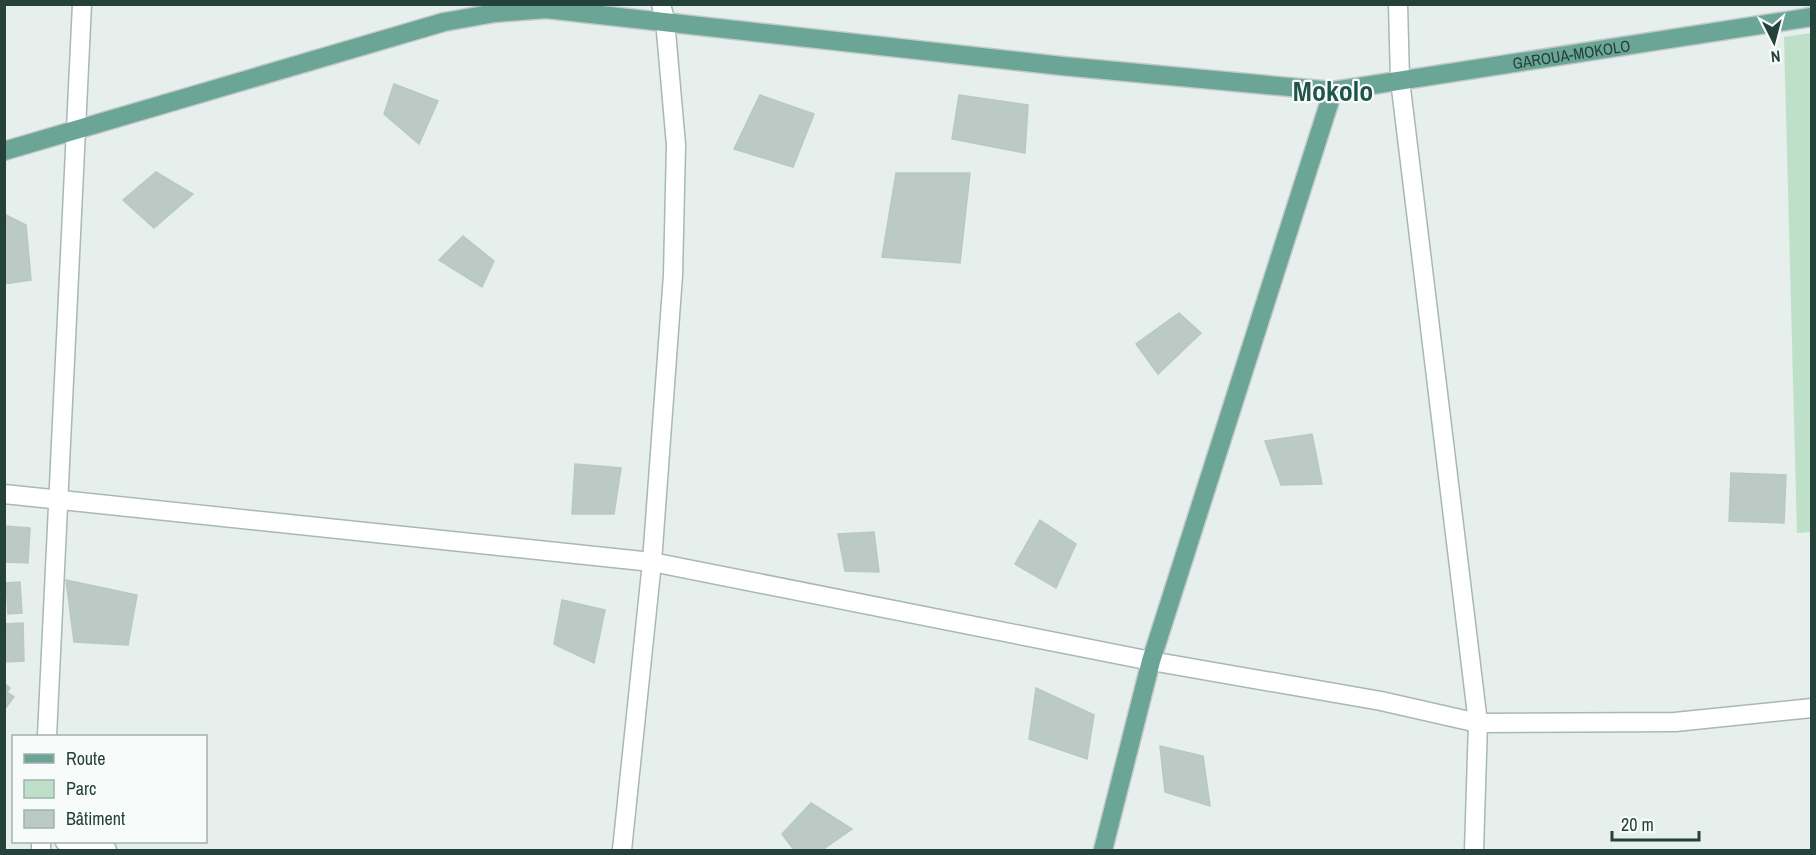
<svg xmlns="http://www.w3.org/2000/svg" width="1816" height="855" font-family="'Archivo Narrow',sans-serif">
  <rect width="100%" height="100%" fill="#e6efeb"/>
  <!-- green -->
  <polygon fill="#bfe0c8" points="1811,33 1812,532 1797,533 1784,37"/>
  <!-- building -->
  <g fill="#bbcac4" stroke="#b8c9c2" stroke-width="1.5">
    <polygon points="394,84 438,101 419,144 384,114"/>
    <polygon points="760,95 814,114 793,167 734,149"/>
    <polygon points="959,95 1028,105 1025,153 952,139"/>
    <polygon points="156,172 193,194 154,228 123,200"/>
    <polygon points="896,173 970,173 960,263 882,257"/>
    <polygon points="4,214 26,225 31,280 4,284"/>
    <polygon points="463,236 494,261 482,287 439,260"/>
    <polygon points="1179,313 1201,333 1158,374 1136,344"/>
    <polygon points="1312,434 1322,484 1281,485 1265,441"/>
    <polygon points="575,464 621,468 614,514 572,514"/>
    <polygon points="1731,473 1786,475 1784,523 1729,521"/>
    <polygon points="1040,520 1076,544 1056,588 1015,564"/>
    <polygon points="4,526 30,528 28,563 4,562"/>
    <polygon points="874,532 879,572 845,571 838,534"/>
    <polygon points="66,580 137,595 128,645 74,642"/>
    <polygon points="20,582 22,613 8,614 6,583"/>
    <polygon points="562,600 605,610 594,663 554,644"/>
    <polygon points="23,623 24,661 4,662 4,624"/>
    <polygon points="4,683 10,688 7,692 14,697 4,710"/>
    <polygon points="1036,688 1094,715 1087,759 1029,739"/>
    <polygon points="1160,746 1203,756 1210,806 1165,792"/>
    <polygon points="811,803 852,829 822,850 794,850 782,834"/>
  </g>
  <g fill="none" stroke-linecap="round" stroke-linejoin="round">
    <!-- minor casing -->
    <g stroke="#a8b8b2" stroke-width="21">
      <g id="minor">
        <polyline points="1398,4 1400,80 1478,723 1474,850"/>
        <polyline points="4,494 652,562 1151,661 1381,701 1478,723 1675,722 1812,708"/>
        <polyline points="47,736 82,4"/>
        <polyline points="65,842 107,850"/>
        <polyline points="41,850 41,842"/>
        <polyline points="622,850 652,562 673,275 676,145 665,20 661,4"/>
      </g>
    </g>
    <!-- primary casing -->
    <g stroke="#c2cac8" stroke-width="21">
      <g id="primary">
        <path id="s1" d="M 4,151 L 444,22 L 495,13 L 546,9 L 1062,66 L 1333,91 L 1812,17"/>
        <polyline points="1103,850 1151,661 1333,91"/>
      </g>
    </g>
    <!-- minor -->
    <use href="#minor" stroke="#fff" stroke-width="18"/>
    <!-- primary -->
    <use href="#primary" stroke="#6aa596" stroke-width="18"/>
  </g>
  <g text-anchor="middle" stroke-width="4.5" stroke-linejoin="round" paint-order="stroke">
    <!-- street labels -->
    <g font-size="16" fill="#24423a" stroke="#f7fbf9">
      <text dy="6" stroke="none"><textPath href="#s1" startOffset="1594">GAROUA-MOKOLO</textPath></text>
    </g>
    <!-- town labels -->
    <g font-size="28" font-weight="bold" fill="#1f5548" stroke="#f7fbf9">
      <text x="1333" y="101">Mokolo</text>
    </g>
  </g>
  <!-- border -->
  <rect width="1816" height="855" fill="none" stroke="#24423a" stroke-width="12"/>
  <!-- legend -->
  <rect x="12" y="735" width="195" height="108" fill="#f7fbf9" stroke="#a3b1ad" stroke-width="1.5"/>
  <rect x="24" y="754" width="30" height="9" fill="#6aa596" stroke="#a3b1ad" stroke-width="1.5"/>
  <text x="66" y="765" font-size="18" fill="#24423a">Route</text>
  <rect x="24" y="780" width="30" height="18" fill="#bfe0c8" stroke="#a3b1ad" stroke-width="1.5"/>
  <text x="66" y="795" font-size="18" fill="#24423a">Parc</text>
  <rect x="24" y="810" width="30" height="18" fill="#bbcac4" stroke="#a3b1ad" stroke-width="1.5"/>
  <text x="66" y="825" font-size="18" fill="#24423a">Bâtiment</text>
  <!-- north arrow -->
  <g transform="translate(1774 42) rotate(174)" stroke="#f7fbf9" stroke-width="4.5" paint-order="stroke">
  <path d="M0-4.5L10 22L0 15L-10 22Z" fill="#24423a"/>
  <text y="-9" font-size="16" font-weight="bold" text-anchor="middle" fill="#24423a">N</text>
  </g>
  <!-- scale -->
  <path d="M1612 831v9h87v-9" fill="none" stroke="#24423a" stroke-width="3"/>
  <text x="1621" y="831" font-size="18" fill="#24423a" stroke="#f7fbf9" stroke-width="4.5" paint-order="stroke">20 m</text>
</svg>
